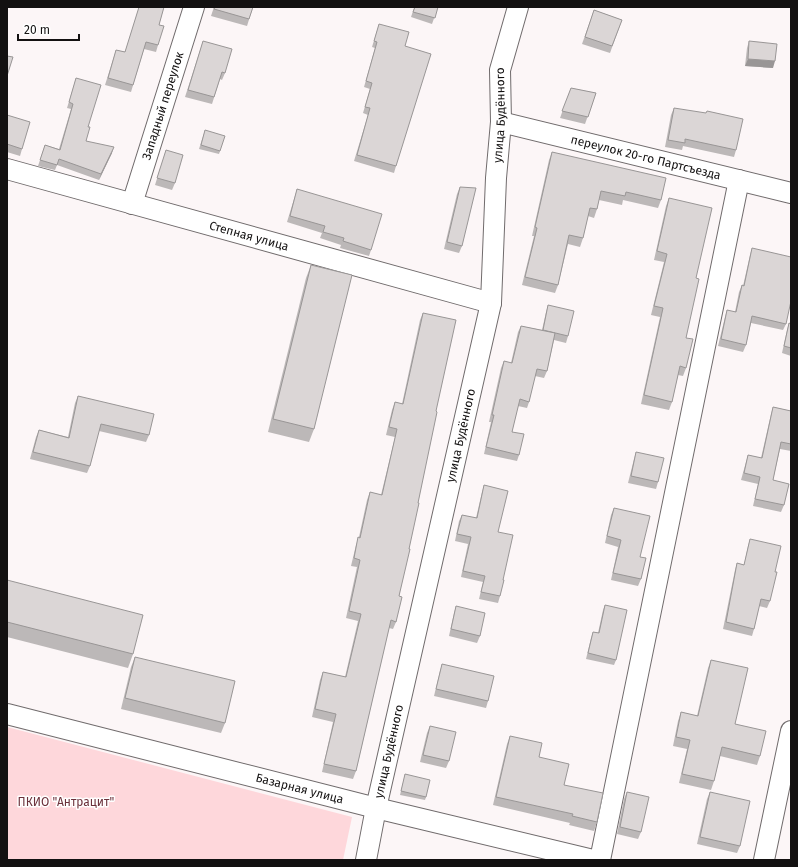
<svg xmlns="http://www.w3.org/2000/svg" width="798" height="867" font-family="'Fira Sans',sans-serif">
  <rect width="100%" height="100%" fill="#fcf6f7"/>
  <!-- green -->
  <polygon fill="#fed7db" points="7,727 352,817 343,860 7,860"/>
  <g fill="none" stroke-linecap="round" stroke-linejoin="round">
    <!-- street casing -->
    <g stroke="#706b6c" stroke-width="22">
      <g id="street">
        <path id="s1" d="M 501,122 L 791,193"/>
        <path id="s2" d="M 7,169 L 491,303"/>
        <path id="s3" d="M 132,204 L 194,7"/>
        <path id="s4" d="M 7,714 L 376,808 L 593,860"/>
        <path id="s5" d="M 366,860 L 376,808 L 491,303 L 496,178 L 501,122 L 500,70 L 518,7"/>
        <polyline points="600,860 739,180"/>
        <polyline points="764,860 791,731"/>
      </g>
    </g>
    <!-- street -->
    <use href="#street" stroke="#fff" stroke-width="20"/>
  </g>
  <!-- wall -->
  <g fill="#bcb8b8">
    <polygon points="135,7 164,7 159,25 158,45 156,52 144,49 131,92 105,85 116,50 125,52 139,8"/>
    <polygon points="214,7 253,7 247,26 211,16"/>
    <polygon points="410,7 438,7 432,24 411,17 414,8"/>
    <polygon points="594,10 622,20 610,53 582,44"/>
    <polygon points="379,24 405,46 396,166 394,173 354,161 368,115 363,113 370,89 364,87 375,48 372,47"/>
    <polygon points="203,41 225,73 222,80 220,79 212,104 185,97"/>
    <polygon points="749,41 773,68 745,66 747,48"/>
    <polygon points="76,78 88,127 86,141 112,153 99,180 57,165 55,170 38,166 45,145 59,149 71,109 67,108"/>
    <polygon points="571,88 596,93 585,124 560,118"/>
    <polygon points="674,108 736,150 734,157 683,146 682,150 665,147 671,115"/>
    <polygon points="7,115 22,149 20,156 7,152"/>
    <polygon points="205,130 220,151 219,154 199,149"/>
    <polygon points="166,150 175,183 172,190 155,185"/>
    <polygon points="552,152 661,200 658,208 623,200 622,205 599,200 597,209 594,218 588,216 583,238 580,247 568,244 558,285 555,293 522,285 534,236 532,236 549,160"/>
    <polygon points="460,187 462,246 459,253 444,249 457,194"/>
    <polygon points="297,189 371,250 369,256 340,248 341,245 320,238 322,233 287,222"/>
    <polygon points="669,198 696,278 686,338 686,368 683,376 678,375 672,402 669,410 641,404 660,317 651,315 664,262 654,260 666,206"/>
    <polygon points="752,248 786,324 783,330 751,323 746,345 743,352 718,346 725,317 727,310 735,312 739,292 742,285 743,286 750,255"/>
    <polygon points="311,265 314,429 309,442 268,432 306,278"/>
    <polygon points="548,305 568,336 566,343 554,340 547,371 544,378 535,376 529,402 527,408 518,406 512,432 519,455 517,461 484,454 491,422 489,422 501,368 504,361 511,363 518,332 521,326 542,330 546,312"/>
    <polygon points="423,313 436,411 399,596 396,622 393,629 389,628 356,771 353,779 322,772 333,722 312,717 320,680 323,672 345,677 358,621 346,618 357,567 351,566 356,545 359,537 367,500 370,492 381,495 395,437 386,435 392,410 395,402 402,404 420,320"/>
    <polygon points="789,323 791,324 791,356 782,353 787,330"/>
    <polygon points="78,396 149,435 146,442 99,431 90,466 87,473 30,459 36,437 39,430 68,437 75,403"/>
    <polygon points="773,407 791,411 791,451 780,449 773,480 784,505 781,512 753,506 758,484 741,480 746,462 748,455 761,458 771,414"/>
    <polygon points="636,452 658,482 656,489 628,483 634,459"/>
    <polygon points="484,485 498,532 503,580 500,596 498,603 479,599 483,582 461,577 468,544 455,541 459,521 462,515 476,518 482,492"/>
    <polygon points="614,508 640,557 641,579 638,586 611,580 618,547 605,543 611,515"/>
    <polygon points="750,539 775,572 770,601 767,608 759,606 754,629 752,636 723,629 735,570 737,563 744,565 748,546"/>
    <polygon points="7,580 133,654 128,668 7,637"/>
    <polygon points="605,605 616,660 614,665 586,659 591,638 593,632 598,633 603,610"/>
    <polygon points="456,606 480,636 477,643 449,636 454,613"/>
    <polygon points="135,657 225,723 221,733 121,709 131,667"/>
    <polygon points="711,660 735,724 760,756 757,765 720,756 714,781 711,790 679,783 687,749 673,746 678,721 681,712 697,716 708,668"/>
    <polygon points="442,664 488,701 486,708 434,696 440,671"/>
    <polygon points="430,726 449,761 446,768 420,762 427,733"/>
    <polygon points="510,736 539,757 564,785 597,822 594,831 569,825 570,823 493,805 507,744"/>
    <polygon points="405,774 426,797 425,800 400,795"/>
    <polygon points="627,792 641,832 638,839 617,834 624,799"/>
    <polygon points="710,792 740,846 737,853 697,844 707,799"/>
  </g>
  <!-- shaded-wall -->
  <g fill="#999696">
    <polygon points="748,59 775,61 773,68 745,66"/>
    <polygon points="114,147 112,153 99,180 101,174"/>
  </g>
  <!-- building -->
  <g fill="#dbd6d6" stroke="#999696">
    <polygon points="139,7 164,7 159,25 164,26 158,45 146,42 133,85 108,78 116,50 125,52"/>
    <polygon points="215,7 253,7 249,19 214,9"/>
    <polygon points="415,7 438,7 435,18 413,12"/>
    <polygon points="594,10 622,20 612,46 585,37"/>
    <polygon points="379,24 409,32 405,46 431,54 396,166 357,155 370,108 365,107 372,83 366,81 377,42 374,41"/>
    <polygon points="203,41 232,49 225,73 222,72 214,97 188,90"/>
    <polygon points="749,41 777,44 775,61 748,59"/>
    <polygon points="7,56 13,57 7,76"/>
    <polygon points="76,78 101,85 88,127 90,127 86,141 114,147 101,174 59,159 57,165 40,160 45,145 60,150 73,104 69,102"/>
    <polygon points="571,88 596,93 588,117 562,111"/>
    <polygon points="674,108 706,113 707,111 743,119 736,150 685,139 685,143 668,140"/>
    <polygon points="7,115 30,122 22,149 7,144"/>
    <polygon points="205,130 225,136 220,151 201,145"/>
    <polygon points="166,150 183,155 175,183 157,178"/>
    <polygon points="552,152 666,178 661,200 626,192 625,196 601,191 597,209 590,208 583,238 569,235 558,285 525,277 537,228 535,227"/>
    <polygon points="460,187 476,188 462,246 447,242"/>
    <polygon points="297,189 382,214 371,250 343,241 344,238 323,232 325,226 290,216"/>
    <polygon points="669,198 712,208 696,278 699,279 686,338 693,339 686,368 680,366 672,402 644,395 663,308 654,306 667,254 657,251"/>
    <polygon points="752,248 791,257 791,301 786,324 752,316 746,345 721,339 727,310 736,312 742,285 744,286"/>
    <polygon points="311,265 352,275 314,429 273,419"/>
    <polygon points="548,305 574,311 568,336 543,330"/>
    <polygon points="423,313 456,320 436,411 437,412 418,503 419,503 409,549 410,549 399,596 402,597 396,622 391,620 356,771 324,764 336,714 315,709 323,672 346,677 361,614 349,611 360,560 354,558 358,537 360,538 370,492 382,495 397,429 389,427 395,402 403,404"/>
    <polygon points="789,323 791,324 791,348 784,346"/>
    <polygon points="521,326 555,333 547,371 537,369 529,402 520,399 512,432 524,434 519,455 486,447 494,415 492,415 504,361 512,363"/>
    <polygon points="78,396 154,414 149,435 101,424 90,466 33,452 39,430 69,438"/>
    <polygon points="773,407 791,411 791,444 781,442 773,480 789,484 784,505 755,499 760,477 744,473 748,455 762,458"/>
    <polygon points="636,452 664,458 658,482 631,476"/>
    <polygon points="484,485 508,491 498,532 513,535 503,580 504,580 500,596 481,592 485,576 463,571 471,537 457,534 462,515 477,518"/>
    <polygon points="614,508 650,516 640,557 646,558 641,579 613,573 621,540 607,536"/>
    <polygon points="750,539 781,546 775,572 777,572 770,601 761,599 754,629 726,622 737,563 744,565"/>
    <polygon points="7,580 143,615 133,654 7,622"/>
    <polygon points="605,605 627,610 616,660 588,653 593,632 599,633"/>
    <polygon points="456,606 485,613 480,636 451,629"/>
    <polygon points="135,657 235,681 225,723 125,698"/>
    <polygon points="711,660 748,668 735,724 766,731 760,756 722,747 714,781 682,774 690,740 676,737 681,712 698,716"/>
    <polygon points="442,664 494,676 488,701 436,689"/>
    <polygon points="430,726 456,732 449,761 423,755"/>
    <polygon points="510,736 542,743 539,757 569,764 564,785 603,793 597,822 572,816 573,814 496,797"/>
    <polygon points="405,774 430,780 426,797 401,791"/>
    <polygon points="627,792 649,797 641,832 620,827"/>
    <polygon points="710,792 750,801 740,846 700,837"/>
  </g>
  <g text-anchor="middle" stroke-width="3" stroke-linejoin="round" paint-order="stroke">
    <!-- street labels -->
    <g font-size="12" fill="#131111" stroke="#fff">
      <text dy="4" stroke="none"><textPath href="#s3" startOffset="103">Западный переулок</textPath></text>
      <text dy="4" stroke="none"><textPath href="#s5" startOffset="759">улица Будённого</textPath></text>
      <text dy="4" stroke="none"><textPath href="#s1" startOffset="149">переулок 20-го Партсъезда</textPath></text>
      <text dy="4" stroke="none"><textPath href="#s2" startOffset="251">Степная улица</textPath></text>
      <text dy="4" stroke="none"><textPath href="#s5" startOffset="435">улица Будённого</textPath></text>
      <text dy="4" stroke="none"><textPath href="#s5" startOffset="111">улица Будённого</textPath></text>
      <text dy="4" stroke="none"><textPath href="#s4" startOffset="302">Базарная улица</textPath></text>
    </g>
    <!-- park labels -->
    <g font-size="12" fill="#6b313b" stroke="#fff">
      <text x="66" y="806">ПКИО "Антрацит"</text>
    </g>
  </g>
  <!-- border -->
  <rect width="798" height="867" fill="none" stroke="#131111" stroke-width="16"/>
  <!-- scale -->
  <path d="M18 34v6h61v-6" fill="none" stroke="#131111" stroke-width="2"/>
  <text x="24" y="34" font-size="12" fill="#131111" stroke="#ffffff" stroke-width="3" paint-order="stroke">20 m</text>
</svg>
